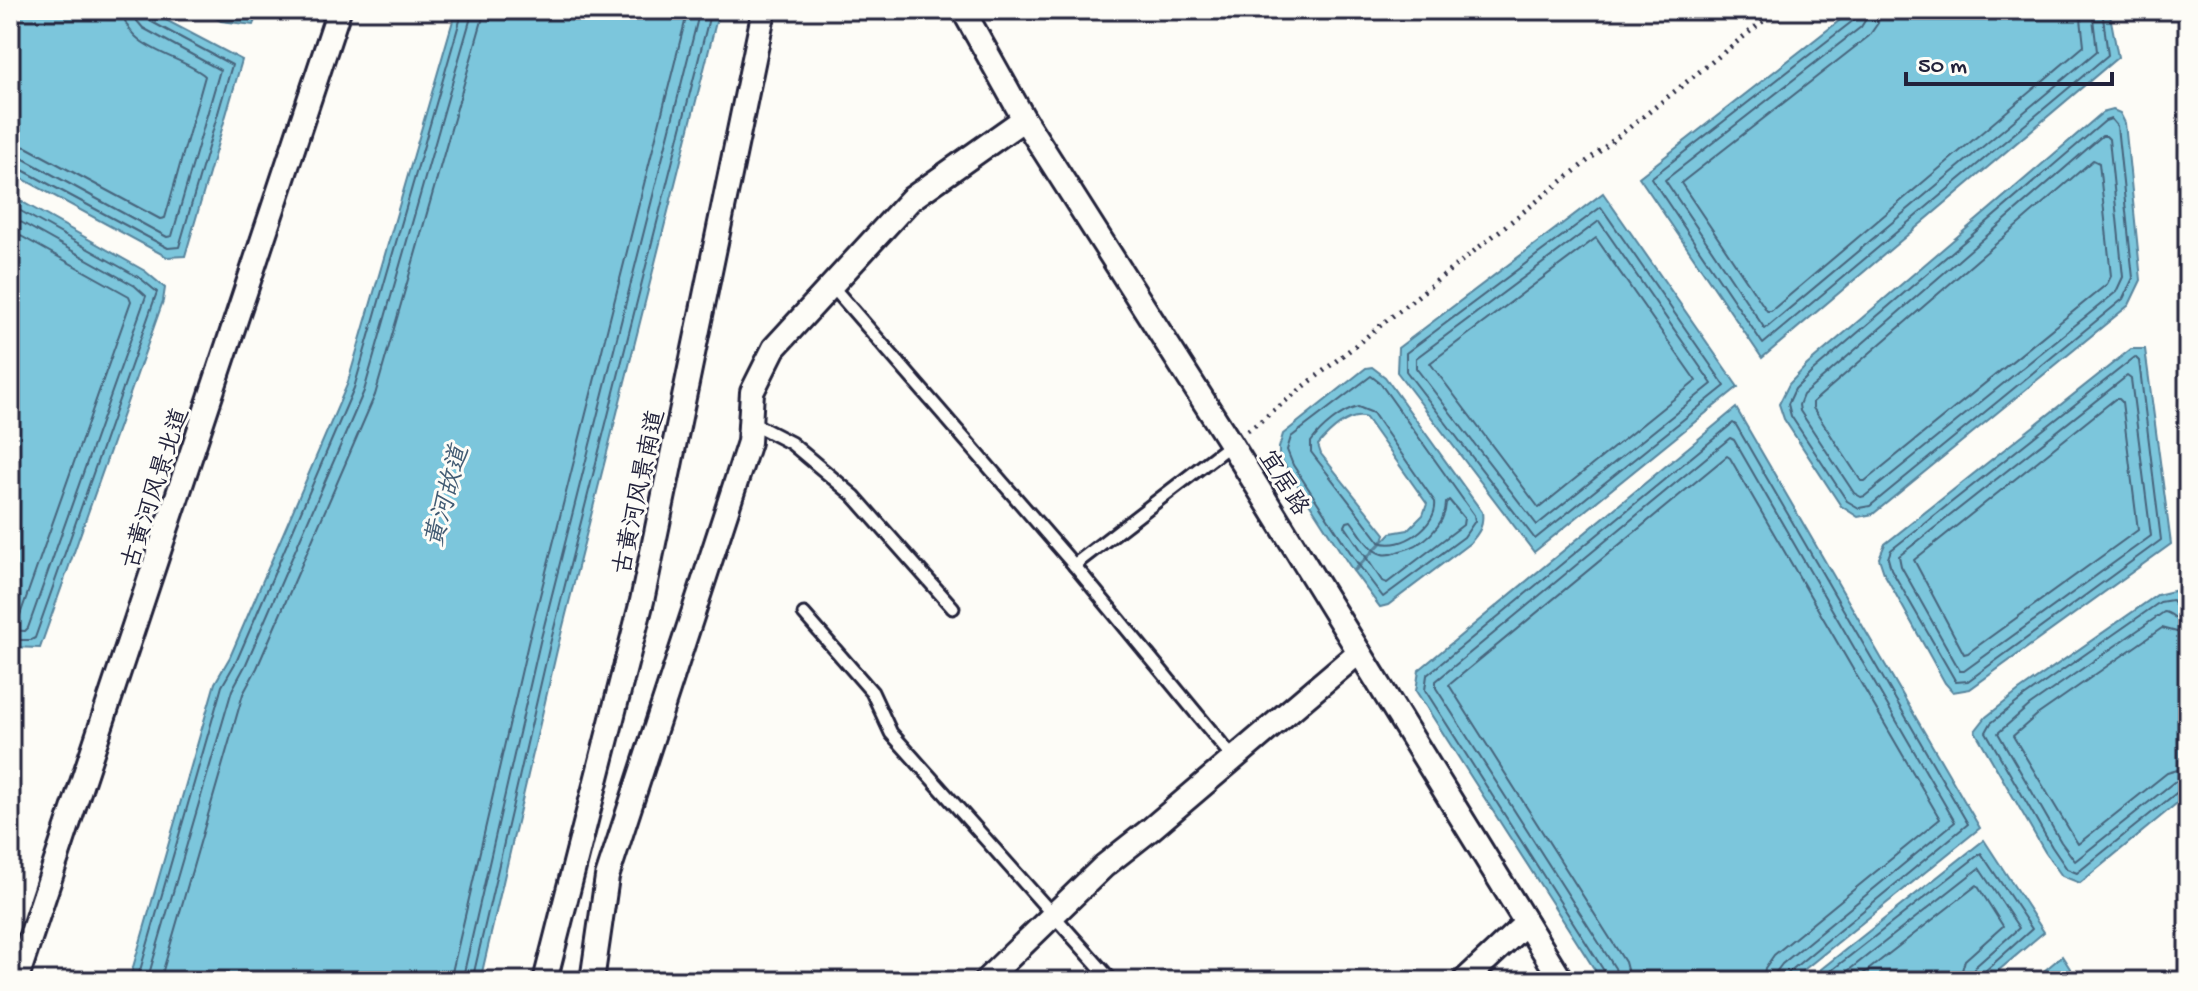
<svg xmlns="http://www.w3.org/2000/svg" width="2198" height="991" font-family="'Gochi Hand','LXGW WenKai TC',sans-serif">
  <rect width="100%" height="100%" fill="#fdfcf7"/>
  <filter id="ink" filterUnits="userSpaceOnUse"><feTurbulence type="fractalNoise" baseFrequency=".0125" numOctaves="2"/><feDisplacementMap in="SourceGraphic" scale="16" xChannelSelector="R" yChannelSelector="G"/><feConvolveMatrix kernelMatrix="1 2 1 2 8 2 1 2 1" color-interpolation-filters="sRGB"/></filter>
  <g filter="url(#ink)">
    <!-- water -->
    <g fill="#7cc6dc" stroke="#58849c" stroke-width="2">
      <polygon points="10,10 147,10 242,60 185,256 167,257 10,172"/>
      <polygon points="201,10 259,10 253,25 221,21"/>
      <polygon points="456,10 719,10 558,646 480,981 129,981 215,683 230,657 347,385"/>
      <polygon points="1853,10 2109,10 2118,57 1762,358 1639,177"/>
      <polygon points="2113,110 2120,113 2125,123 2141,280 2129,305 1873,514 1858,517 1841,506 1784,419 1779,404 1789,384 1807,365 2102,113"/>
      <polygon points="1603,193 1738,387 1534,552 1397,372 1398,348"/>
      <polygon points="10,195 145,271 165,288 163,301 40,648 10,647"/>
      <polygon points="2131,349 2145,349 2171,544 1970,689 1953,692 1945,683 1884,573 1879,558 1885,544"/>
      <path d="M 1372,367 L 1385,377 L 1482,512 C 1484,526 1479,533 1470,543 L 1388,605 L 1380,607 L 1354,572 L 1391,533 L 1408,530 L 1423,515 L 1427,504 L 1366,418 C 1350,411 1328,433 1318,445 L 1321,454 L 1385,534 L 1383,540 L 1353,571 L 1279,456 L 1279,448 L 1283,434 L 1366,368 Z"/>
      <polygon points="1736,408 1980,828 1790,981 1602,981 1416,691 1419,670"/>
      <polygon points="2178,590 2185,605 2188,636 2188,794 2080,883 2062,876 2045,852 1975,731 1986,717 2019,691 2157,595"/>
      <polygon points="1984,840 2044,932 1986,981 1806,981"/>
      <polygon points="2062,956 2078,981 2032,981"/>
    </g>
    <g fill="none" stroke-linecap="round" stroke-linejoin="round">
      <!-- shore -->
      <g stroke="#46647b" stroke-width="2">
        <polyline points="1857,10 1854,20 1651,178 1763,344 2108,55 2102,10"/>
        <polyline points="1868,10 1866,19 1861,27 1665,180 1765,329 2097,51 2092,10"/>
        <polyline points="1880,10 1878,23 1869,36 1681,183 1767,311 1771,311 2084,46 2080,10"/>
        <polygon points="2111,119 2117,126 2133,278 2123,299 1870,506 1859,508 1847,501 1791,416 1788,404 1795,389 1813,371 2105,121"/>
        <polygon points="2102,136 2106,136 2109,139 2123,277 2116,292 1865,496 1861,497 1854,493 1800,411 1799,405 1803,395"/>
        <path d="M 10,144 L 26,147 L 160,219 L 165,218 L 205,76 C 181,55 125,50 123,10"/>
        <polyline points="10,156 22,158 167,237 172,236 220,70 143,28 137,21 135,10"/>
        <polygon points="2093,160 2099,163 2111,276 2107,284 1865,481 1861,481 1813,408 1813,402"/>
        <polyline points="10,166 17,167 168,248 179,247 232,65 150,21 145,10"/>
        <polyline points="10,205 140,278 157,292 35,638 31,640 10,640"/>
        <polygon points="1601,207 1725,386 1535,539 1406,371 1406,353"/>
        <polyline points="10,216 135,286 146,296 28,628 25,631 10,630"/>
        <polygon points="1599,221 1712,384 1537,525 1416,368 1416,358"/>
        <polyline points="10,230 129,296 131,301 20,615 10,618"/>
        <polygon points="1596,238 1696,381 1539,508 1430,363"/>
        <polygon points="2135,357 2139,361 2161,540 1968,681 1956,682 1891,569 1888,558 1891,550"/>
        <polygon points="1371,376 1380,383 1474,515 1475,521 1464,537 1383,597 1358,564 1293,465 1287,450 1291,437"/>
        <polygon points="2127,376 2131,379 2151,536 1964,671 1960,671 1901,566 1899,556"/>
        <polygon points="2115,399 2119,399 2122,402 2138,530 1968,653 1964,654 1914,560"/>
        <path d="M 1358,407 L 1373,413 L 1435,502 C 1438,525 1401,551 1380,542 L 1311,452 L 1311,442 C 1321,428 1341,411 1358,407 Z"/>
        <path d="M 1449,500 L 1464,518 L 1463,525 L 1387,583 L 1382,581 L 1345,526 L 1347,522 L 1351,521 C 1359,531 1369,551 1382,554 C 1389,556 1394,553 1400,551 C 1422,546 1445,527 1446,503 Z"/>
        <polyline points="2188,613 2179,611 2172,600 2160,602 2024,697 1991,723 1986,732 2052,847 2067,869 2077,873 2180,790 2188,789"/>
        <path d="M 2188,623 C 2177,623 2172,612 2164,612 L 2030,705 L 1998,733 L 2061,842 L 2075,861 L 2174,782 L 2188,779"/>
        <polyline points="2188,635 2162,628 2037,715 2013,736 2078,844 2167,773 2188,767"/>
        <polyline points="137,981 222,686 237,660 354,388 463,10"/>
        <polyline points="147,981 232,690 246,664 364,391 473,10"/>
        <polyline points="160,981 243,694 257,668 375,395 485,10"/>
        <polyline points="450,981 529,639 688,10"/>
        <polyline points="462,981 540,642 700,10"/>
        <polyline points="472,981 550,644 711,10"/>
        <polyline points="1608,981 1606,974 1425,690 1427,675 1733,423 1736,425 1968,824 1789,972 1785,981"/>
        <polyline points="1618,981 1615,968 1436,688 1436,681 1730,438 1734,440 1955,822 1782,964 1776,972 1775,981"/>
        <polyline points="1630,981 1625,962 1449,685 1727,456 1730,458 1940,819 1774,955 1765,968 1763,981"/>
        <polyline points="1818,981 1981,853 2032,929 1984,972 1981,981"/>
        <polyline points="1835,981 1979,868 2019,928 1976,966 1971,981"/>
        <polyline points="1854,981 1977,885 2003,926 1965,960 1959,981"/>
      </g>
      <!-- lane casing -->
      <g stroke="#22223b" stroke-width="17">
        <g id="lane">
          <polyline points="831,285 1074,565 1234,759"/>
          <polyline points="750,422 791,443 854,496 953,608"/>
          <polyline points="1074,565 1231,444"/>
          <polyline points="804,614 872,692 891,733 1112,981"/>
        </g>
      </g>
      <!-- street casing -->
      <g stroke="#22223b" stroke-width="28">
        <g id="street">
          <polyline points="963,10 1024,119 1231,444 1562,981"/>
          <polyline points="16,981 339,10"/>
          <polyline points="545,981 642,601 764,10"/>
          <polyline points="592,981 607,877 749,442 752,392 774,348 911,199 1024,119"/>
          <polyline points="985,981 1104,866 1151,829 1359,652"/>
          <polyline points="1464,981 1526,923"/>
        </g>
      </g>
      <!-- path -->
      <polyline stroke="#22223b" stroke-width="5" stroke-dasharray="2 6" stroke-linecap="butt" points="1248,431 1777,10"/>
      <!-- lane -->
      <use href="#lane" stroke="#fdfcf7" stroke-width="11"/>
      <!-- street -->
      <use href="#street" stroke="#fdfcf7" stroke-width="22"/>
    </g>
  </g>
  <g text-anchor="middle" stroke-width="6" stroke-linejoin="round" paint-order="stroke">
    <!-- street labels -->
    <g font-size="24" fill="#22223b" stroke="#fdfcf7">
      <text transform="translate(1285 482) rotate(58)" y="8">宜居路</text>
      <text transform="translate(154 488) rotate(-72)" y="8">古黄河风景北道</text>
      <text transform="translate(638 492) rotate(-78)" y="8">古黄河风景南道</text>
    </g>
    <!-- water labels -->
    <g font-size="26" font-style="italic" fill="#425b73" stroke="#fdfcf7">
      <text transform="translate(445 496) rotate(-75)" y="9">黄河故道</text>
    </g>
  </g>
  <!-- margin -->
  <rect width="2198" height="991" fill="none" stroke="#fdfcf7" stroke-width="40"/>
  <rect x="20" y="20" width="2158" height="951" fill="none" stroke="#22223b" stroke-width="3" filter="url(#ink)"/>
  <!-- scale -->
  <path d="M1906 72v12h206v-12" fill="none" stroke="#22223b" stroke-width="4"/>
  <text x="1918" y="72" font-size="24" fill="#22223b" stroke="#fdfcf7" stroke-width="6" paint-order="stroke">50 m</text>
</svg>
